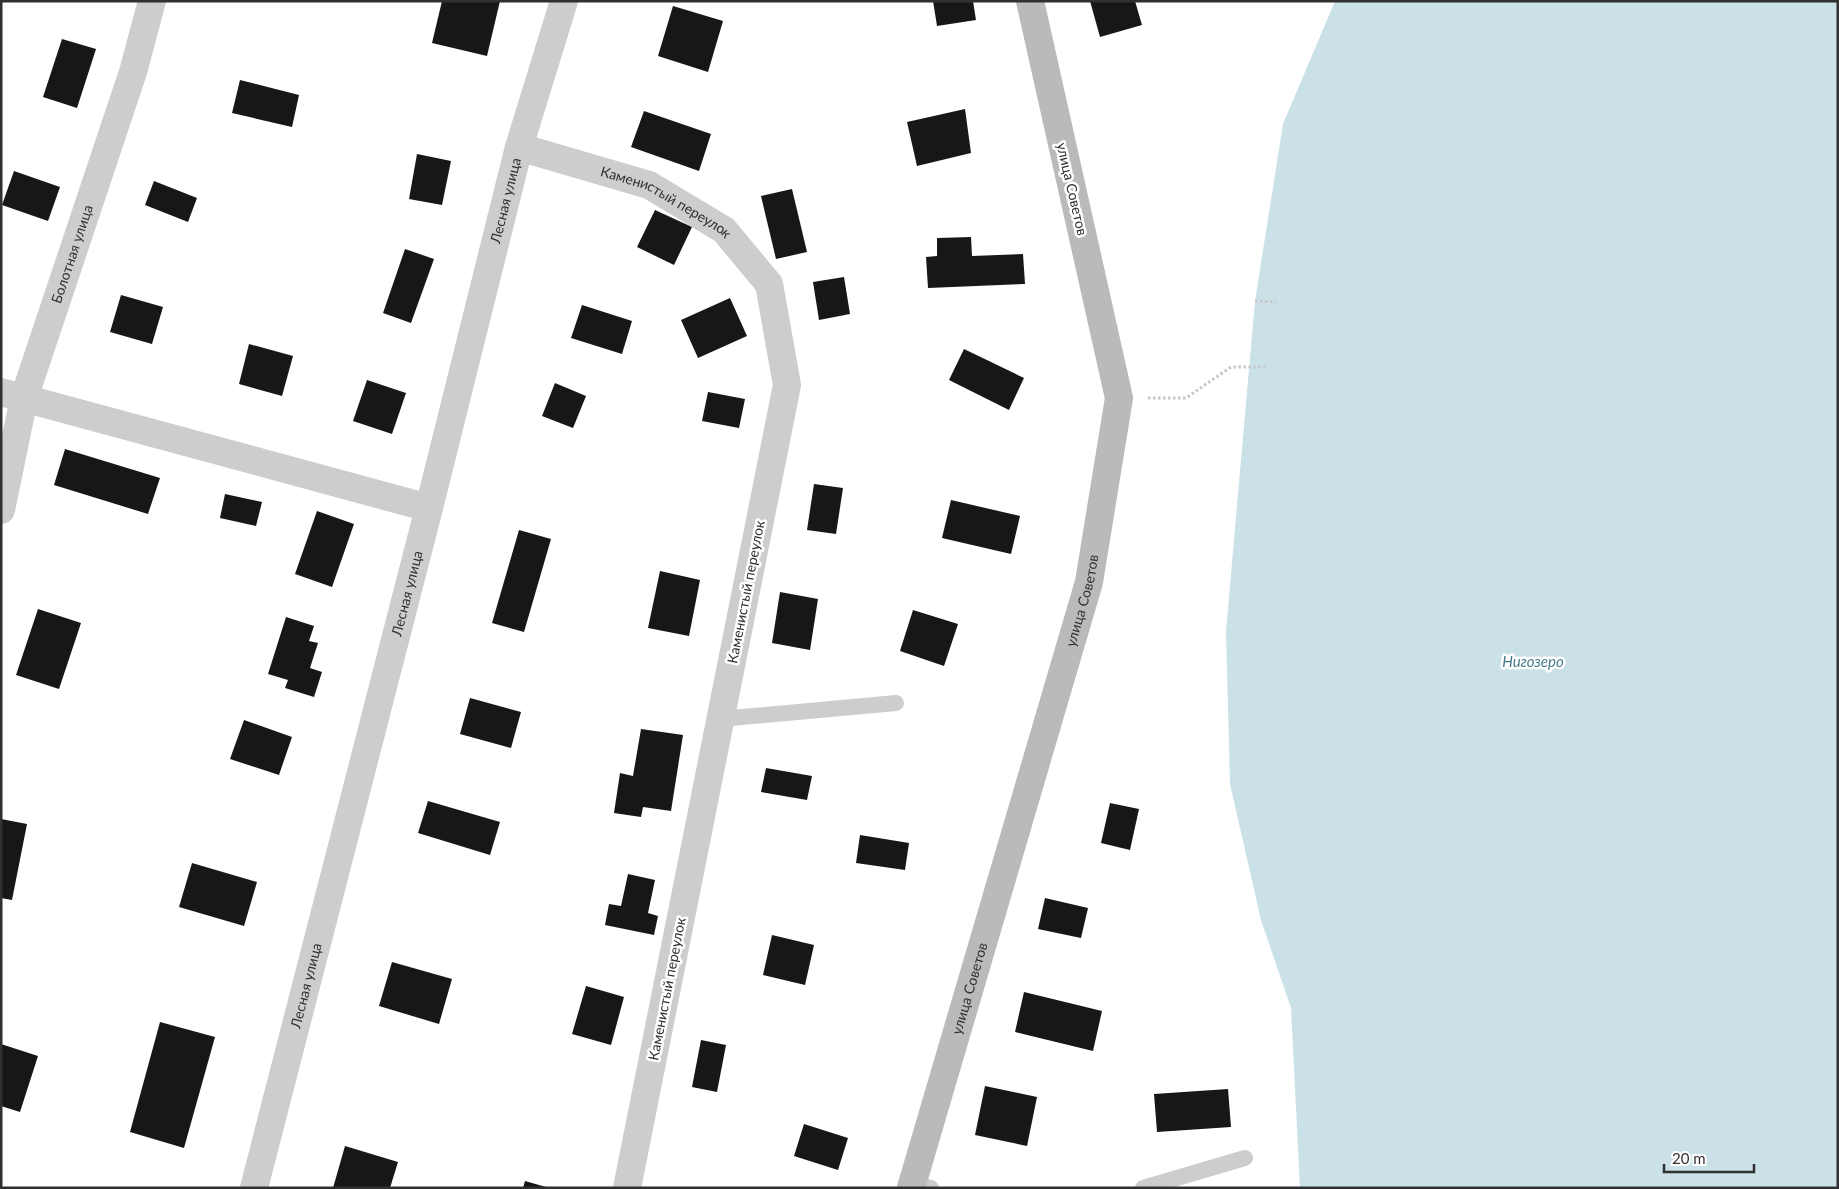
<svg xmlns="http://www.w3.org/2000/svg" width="1839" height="1189" font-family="Lato,sans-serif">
  <rect width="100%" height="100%" fill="#fff"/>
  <!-- water -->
  <polygon fill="#cae1e7" points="1335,1 1838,1 1838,1188 1300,1188 1291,1008 1261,920 1230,784 1226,631 1255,301 1283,124"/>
  <!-- building -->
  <g fill="#171717">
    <polygon points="442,1 500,1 487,56 432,43"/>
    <polygon points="933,1 973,1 976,20 937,26"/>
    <polygon points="1090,1 1135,1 1142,25 1100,37"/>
    <polygon points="673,6 723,21 708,72 658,56"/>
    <polygon points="62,39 96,49 77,108 43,97"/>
    <polygon points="240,80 299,95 292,127 232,113"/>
    <polygon points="965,109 971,153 917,166 907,122"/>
    <polygon points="644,111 711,134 699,171 631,147"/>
    <polygon points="417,154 451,161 442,205 409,199"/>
    <polygon points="14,171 60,187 48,221 2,205"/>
    <polygon points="154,181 197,198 188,222 145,205"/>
    <polygon points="792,189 807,252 776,259 761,196"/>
    <polygon points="655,210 692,227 674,265 637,247"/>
    <polygon points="971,237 972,256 1023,254 1025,284 928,288 926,257 937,256 937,238"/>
    <polygon points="405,249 434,259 411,323 383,313"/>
    <polygon points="844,277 850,314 819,320 813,282"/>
    <polygon points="121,295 163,307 152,344 110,332"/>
    <polygon points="730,298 747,336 698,358 681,320"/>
    <polygon points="582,305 632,321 622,354 571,338"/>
    <polygon points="249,344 293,356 282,396 239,384"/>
    <polygon points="964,349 1024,378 1009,410 949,380"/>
    <polygon points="367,380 406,393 392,434 353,421"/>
    <polygon points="555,383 586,396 573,428 542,416"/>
    <polygon points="708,392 745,399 739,428 702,421"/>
    <polygon points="65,449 160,478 148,514 54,485"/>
    <polygon points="814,484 843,488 836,534 807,530"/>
    <polygon points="225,494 262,502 256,526 220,518"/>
    <polygon points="951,500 1020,516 1011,554 942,538"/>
    <polygon points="317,511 354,524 332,587 295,574"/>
    <polygon points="519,530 551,539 524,632 492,623"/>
    <polygon points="660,571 700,580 689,636 648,628"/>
    <polygon points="780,592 818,599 810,650 772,643"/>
    <polygon points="38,609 81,623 59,689 16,675"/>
    <polygon points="913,610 958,624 944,666 900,651"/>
    <polygon points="286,617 314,626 309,641 318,643 310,668 322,672 314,697 285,688 288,680 268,674"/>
    <polygon points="470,698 521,712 511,748 460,734"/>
    <polygon points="244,720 292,737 279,775 230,759"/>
    <polygon points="641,729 683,735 671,811 643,807 641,817 614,813 620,773 633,776"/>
    <polygon points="766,768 812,776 807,800 761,792"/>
    <polygon points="428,801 500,822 490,855 418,833"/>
    <polygon points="1110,803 1139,809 1130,850 1101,843"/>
    <polygon points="1,819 27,824 12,900 1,898"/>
    <polygon points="860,835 909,843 905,870 856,863"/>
    <polygon points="192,863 257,882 244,926 179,907"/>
    <polygon points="628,874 655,880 648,913 658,916 654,935 605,925 609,904 621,906"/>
    <polygon points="1045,898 1088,908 1081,938 1038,929"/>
    <polygon points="772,935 814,945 805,985 763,975"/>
    <polygon points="392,962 452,979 439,1024 379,1006"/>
    <polygon points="586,986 624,997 611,1045 572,1034"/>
    <polygon points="1024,992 1102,1011 1093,1051 1015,1032"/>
    <polygon points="160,1022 215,1037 184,1148 130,1132"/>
    <polygon points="701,1040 726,1045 717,1092 692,1087"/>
    <polygon points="1,1044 38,1056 20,1112 1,1106"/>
    <polygon points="985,1086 1037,1097 1027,1146 975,1135"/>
    <polygon points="1228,1089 1231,1127 1157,1132 1154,1094"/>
    <polygon points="804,1124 848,1138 838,1170 794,1156"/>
    <polygon points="345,1146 398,1162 390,1188 333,1188"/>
    <polygon points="525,1181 546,1187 545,1188 523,1188"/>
  </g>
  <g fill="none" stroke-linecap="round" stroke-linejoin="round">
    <!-- path -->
    <g stroke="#c7c7c7" stroke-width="3" stroke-dasharray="2.5 2.5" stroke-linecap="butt">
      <polyline points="1255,301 1276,302"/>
      <polyline points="1148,398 1186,398 1231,367 1265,367"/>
    </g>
    <!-- service -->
    <g stroke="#cdcdcd" stroke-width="16">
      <polyline points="720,719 896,703"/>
      <polyline points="912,1183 931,1188"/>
      <polyline points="1143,1188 1245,1158"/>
    </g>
    <!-- minor -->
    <g stroke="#cdcdcd" stroke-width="28">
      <path id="s1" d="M 519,147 L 649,185 L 724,230 L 769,284 L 787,385 L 627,1188"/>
      <polyline points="1,392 429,508"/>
      <path id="s2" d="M 1,510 L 24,398 L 133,72 L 152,1"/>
      <path id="s3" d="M 254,1188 L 429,508 L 519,147 L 564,1"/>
    </g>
    <!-- secondary -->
    <path stroke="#bababa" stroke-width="28" id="s4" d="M 911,1188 L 1089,582 L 1119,398 L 1030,1"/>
  </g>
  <g text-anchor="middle" stroke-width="5" stroke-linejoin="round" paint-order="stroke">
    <!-- street labels -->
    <g font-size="14" fill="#303030" stroke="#fff">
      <text transform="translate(1072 189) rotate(77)" y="5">улица Советов</text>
      <text dy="5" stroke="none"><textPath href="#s3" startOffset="1019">Лесная улица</textPath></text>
      <text dy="5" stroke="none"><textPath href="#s1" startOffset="158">Каменистый переулок</textPath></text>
      <text dy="5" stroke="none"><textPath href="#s2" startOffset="266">Болотная улица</textPath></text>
      <text transform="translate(746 592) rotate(-79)" y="5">Каменистый переулок</text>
      <text dy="5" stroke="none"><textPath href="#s3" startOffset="614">Лесная улица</textPath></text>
      <text dy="5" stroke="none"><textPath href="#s4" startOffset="612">улица Советов</textPath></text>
      <text dy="5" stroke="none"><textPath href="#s3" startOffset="209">Лесная улица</textPath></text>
      <text transform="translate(667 989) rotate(-79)" y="5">Каменистый переулок</text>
      <text dy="5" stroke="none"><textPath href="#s4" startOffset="208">улица Советов</textPath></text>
    </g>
    <!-- water labels -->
    <g font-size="15" font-style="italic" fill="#457b8b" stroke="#fff">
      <text x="1533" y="667">Нигозеро</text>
    </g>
  </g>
  <!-- border -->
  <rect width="1839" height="1189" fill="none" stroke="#303030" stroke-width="5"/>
  <!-- scale -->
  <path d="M1664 1164v8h90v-8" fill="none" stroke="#303030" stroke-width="2.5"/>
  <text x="1672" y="1164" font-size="15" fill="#303030" stroke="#ffffff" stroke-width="4" paint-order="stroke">20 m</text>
</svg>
